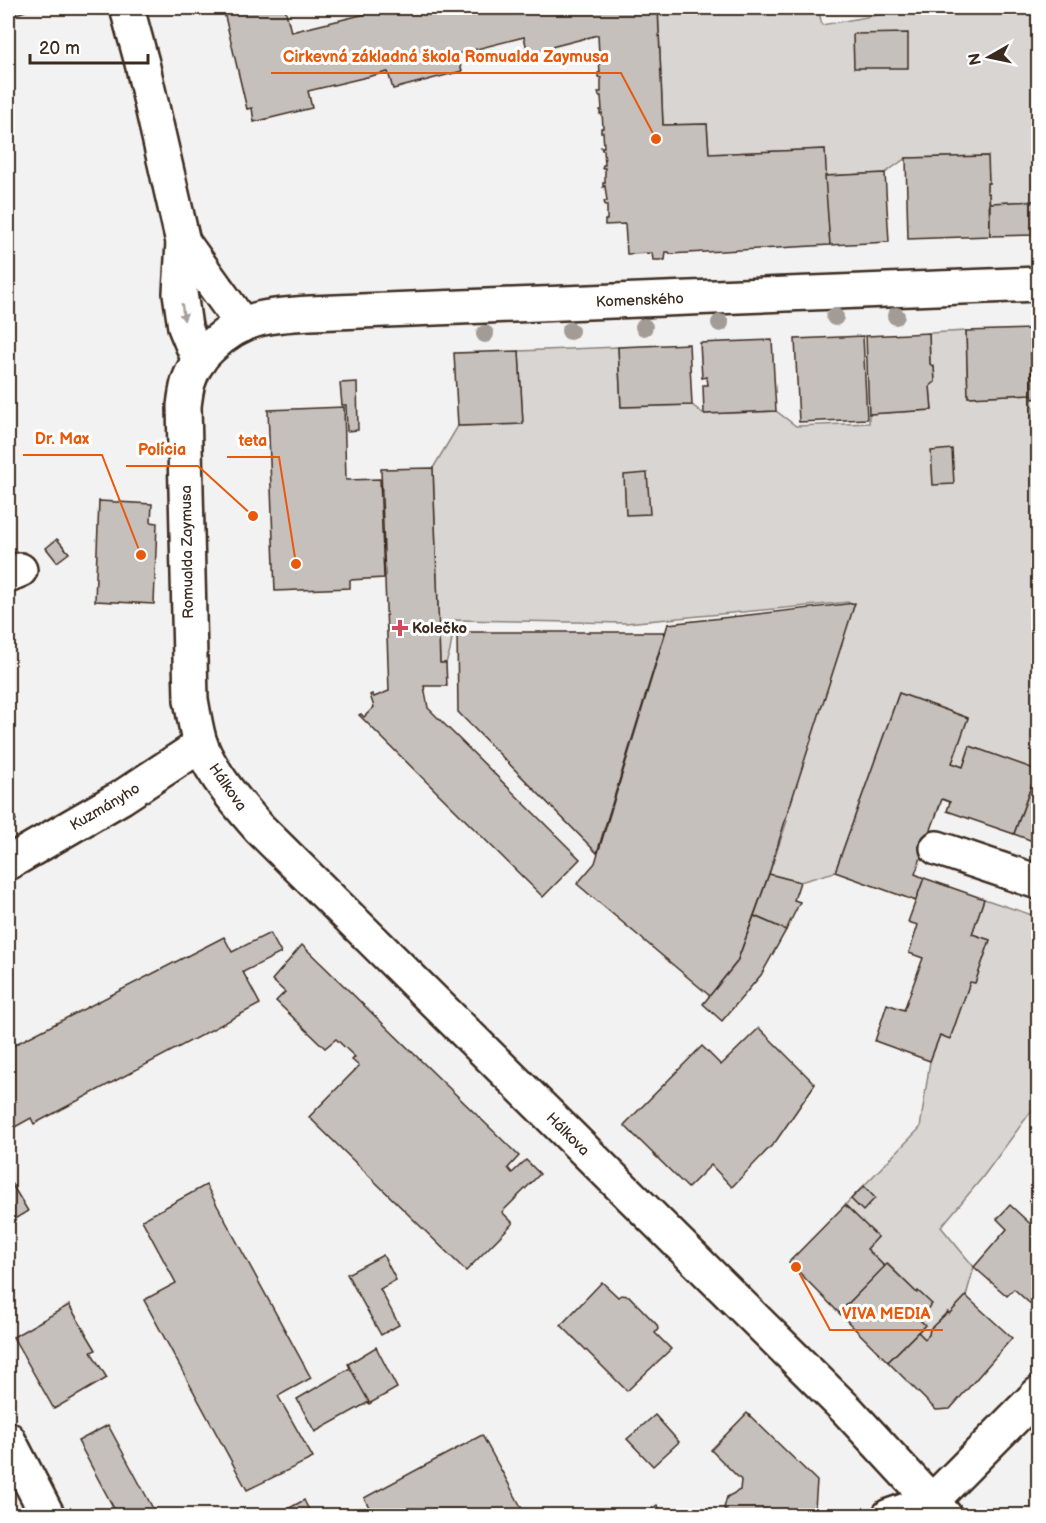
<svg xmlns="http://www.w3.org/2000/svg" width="1046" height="1523" font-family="'Balsamiq Sans',sans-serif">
  <rect width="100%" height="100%" fill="#f3f2f2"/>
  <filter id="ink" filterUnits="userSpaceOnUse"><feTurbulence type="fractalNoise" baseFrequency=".0167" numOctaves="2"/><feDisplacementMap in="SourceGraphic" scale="12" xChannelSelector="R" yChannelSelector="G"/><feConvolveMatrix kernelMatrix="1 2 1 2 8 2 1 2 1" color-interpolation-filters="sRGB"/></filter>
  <g filter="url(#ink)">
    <!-- green -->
    <g fill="#d8d5d2" stroke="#8a8078" stroke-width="1.5">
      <polygon points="658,8 818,8 822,25 917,8 1038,8 1038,201 990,203 989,193 987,193 987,183 989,183 987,156 906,158 885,173 825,176 825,149 709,154 707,124 663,125"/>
      <polygon points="966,331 968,397 1032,394 1038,511 1038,774 1036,773 1037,770 970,746 963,767 952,763 968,718 899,693 835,872 800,882 769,874 787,821 785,819 849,602 626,623 455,620 450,651 446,663 440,663 433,468 458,426 523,424 519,351 618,347 621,407 692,405 704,414 776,411 796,426 869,423 869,414 932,410 930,386 935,382 934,367 930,364 929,333"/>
      <polygon points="984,899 1038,917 1038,1102 982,1178 941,1227 974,1267 966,1296 949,1314 947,1312 930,1329 929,1335 925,1339 918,1332 925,1325 918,1318 931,1304 918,1292 917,1293 888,1264 885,1267 867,1249 878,1237 845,1205 920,1128 930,1061 940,1035 950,1038 970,982 975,983 990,940 972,934"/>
    </g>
    <!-- building -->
    <g fill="#c6c0bd" stroke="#3b2a1e" stroke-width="1.5">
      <polygon points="8,8 34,8 8,17"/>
      <polygon points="223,8 285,8 291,32 390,8 532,8 532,9 540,8 658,8 663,125 707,124 709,154 825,149 830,245 670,254 669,252 666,252 665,260 653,260 652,253 627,254 625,224 605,225 605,220 607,220 607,205 605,205 604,201 607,201 605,186 603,187 603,183 605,183 605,168 602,168 603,165 605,165 604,150 602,150 601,147 604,147 603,132 601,132 601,128 603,128 602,113 600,114 600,110 602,110 601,96 599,96 598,92 601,92 601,78 598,77 598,73 600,73 599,59 597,58 597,56 599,55 598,35 528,53 524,37 457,54 462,71 393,89 388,72 308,91 312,108 254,122 252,108 247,109"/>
      <polygon points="908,33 908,68 854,68 853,34"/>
      <polygon points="988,156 989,183 987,183 987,193 989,193 990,236 908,239 906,158"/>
      <polygon points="885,173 889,242 830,245 825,176"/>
      <polygon points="1038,201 1038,235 990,236 990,203"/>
      <polygon points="1030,329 1038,329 1038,398 1033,399 1032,394"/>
      <polygon points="1030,329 1032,394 968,397 966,331"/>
      <polygon points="929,333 930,364 934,367 935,382 930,386 932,410 869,414 866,336"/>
      <polygon points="863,336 867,419 799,422 795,339"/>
      <polygon points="772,340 776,411 704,414 703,385 708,385 707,377 702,378 700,343"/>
      <polygon points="689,344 692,405 621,407 618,347"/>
      <polygon points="519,351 523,424 458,426 454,353"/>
      <polygon points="357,382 358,430 347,431 346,405 342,405 340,383"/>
      <polygon points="344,407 346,480 380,479 384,578 350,580 350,588 275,591 268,410"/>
      <polygon points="952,449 954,484 933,485 931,451"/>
      <polygon points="433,468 440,663 446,663 447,686 424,686 428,708 580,859 543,897 359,715 361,714 364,717 374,707 370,695 372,694 374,697 389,691 381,469"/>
      <polygon points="647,473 650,514 626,515 624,475"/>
      <polygon points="99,501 152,504 151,522 157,523 154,604 95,601"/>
      <polygon points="57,539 69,553 57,562 46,548"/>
      <polygon points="855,603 786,818 769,874 737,962 710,996 577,884 595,863 668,624"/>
      <polygon points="457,632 665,632 597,853 458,712"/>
      <polygon points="899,693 968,718 952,763 963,767 970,746 1037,770 1014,834 947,811 950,802 942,799 915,874 924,878 916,901 835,872"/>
      <polygon points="1036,773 1038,774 1038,843 1014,834"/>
      <polygon points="8,803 16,820 8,825"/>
      <polygon points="769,874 800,882 794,900 800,902 786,930 754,916"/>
      <polygon points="924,878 984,899 972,934 990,940 975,983 970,982 950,1039 940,1035 930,1061 875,1041 887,1004 904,1010 923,958 909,953 918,925 908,922"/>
      <polygon points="754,916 786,930 761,975 722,1021 703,1004 737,962"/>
      <polygon points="270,933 281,953 243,972 260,1004 34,1124 31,1118 15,1127 8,1113 8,1077 9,1076 8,1048 224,937 232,952"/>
      <polygon points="302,945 519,1156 508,1168 512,1173 526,1160 540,1174 502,1212 513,1223 466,1271 309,1117 359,1066 352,1060 355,1057 336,1039 325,1048 276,1001 285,992 272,980"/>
      <polygon points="759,1028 815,1084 776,1141 732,1187 711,1165 688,1188 624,1125 702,1046 721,1065"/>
      <polygon points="8,1178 28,1211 8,1223"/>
      <polygon points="206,1185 311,1378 278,1396 313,1458 247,1490 144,1300 176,1283 142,1220"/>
      <polygon points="864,1186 875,1198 863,1211 851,1199"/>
      <polygon points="1038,1190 1038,1209 1029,1201"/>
      <polygon points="845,1205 878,1237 867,1249 885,1267 839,1313 789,1262"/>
      <polygon points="1010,1205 1038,1231 1038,1308 1037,1310 1014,1289 1007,1296 974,1267 1007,1229 997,1219"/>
      <polygon points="383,1255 396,1280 380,1289 399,1325 381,1335 347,1274"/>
      <polygon points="887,1264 917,1293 918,1291 932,1304 918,1318 925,1325 888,1362 839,1313"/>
      <polygon points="602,1282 618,1297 621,1295 629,1296 657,1325 658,1329 655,1333 671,1349 627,1391 561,1325"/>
      <polygon points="966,1296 1012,1338 950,1409 936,1410 888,1362 918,1332 925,1339 929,1335 930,1329 948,1312 949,1314"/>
      <polygon points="69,1305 96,1350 91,1352 107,1378 54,1409 13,1337"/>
      <polygon points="376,1347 397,1388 369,1404 348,1364"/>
      <polygon points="350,1368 369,1402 315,1432 297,1399"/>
      <polygon points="747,1413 817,1481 815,1508 801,1516 728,1516 724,1508 727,1497 740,1490 741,1480 711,1450"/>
      <polygon points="655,1415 679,1442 653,1466 627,1439"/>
      <polygon points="108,1425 157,1516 118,1516 78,1441"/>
      <polygon points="482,1435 526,1516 374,1516 364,1498"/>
      <polygon points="304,1500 312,1516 275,1516"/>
      <polygon points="657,1505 665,1516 642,1516"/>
    </g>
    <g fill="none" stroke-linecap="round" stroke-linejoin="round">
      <!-- minor casing -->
      <g stroke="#3b2a1e" stroke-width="38">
        <g id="minor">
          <polyline points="127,8 142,63 183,242 180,293 185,327 199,361"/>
          <polyline points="183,242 242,324"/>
          <polyline points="8,575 20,570"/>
          <polyline points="937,848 1038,882"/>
          <path id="s1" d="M 8,863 L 122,797 L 201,745"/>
          <polyline points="8,1439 48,1516"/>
          <polyline points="889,1516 932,1501"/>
          <polyline points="915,1516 932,1501 1038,1394"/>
          <path id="s2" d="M 945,1516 L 848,1411 L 260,829 C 238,804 214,777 201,746 C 196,731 194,715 191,700 L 184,406 C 185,398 186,390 188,383 C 192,370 201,356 211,347 C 241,317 270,315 311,313 L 1038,284"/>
        </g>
      </g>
      <!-- minor -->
      <use href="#minor" stroke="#fff" stroke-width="33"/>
    </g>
    <!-- trees -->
    <g fill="#a39c96">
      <circle cx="896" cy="316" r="9"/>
      <circle cx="835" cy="317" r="9"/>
      <circle cx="720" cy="323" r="9"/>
      <circle cx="644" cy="327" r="9"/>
      <circle cx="570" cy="331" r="9"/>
      <circle cx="485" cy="334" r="9"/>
    </g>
    <!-- one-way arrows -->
    <defs><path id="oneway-solid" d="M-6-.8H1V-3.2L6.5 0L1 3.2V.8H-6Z" transform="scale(1.5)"/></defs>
    <use fill="#a79f9a" href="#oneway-solid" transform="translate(183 312) rotate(82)"/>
  </g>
  <!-- markers -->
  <path fill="#d1495b" stroke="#fff" stroke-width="2" d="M397 619h6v6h6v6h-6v6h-6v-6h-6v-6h6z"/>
  <g text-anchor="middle" stroke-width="6" stroke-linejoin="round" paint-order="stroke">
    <!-- street labels -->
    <g font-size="15" fill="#3b2a1e" stroke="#fff">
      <text dy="5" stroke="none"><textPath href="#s2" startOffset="1918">Komenského</textPath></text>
      <text transform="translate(187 552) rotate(-91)" y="5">Romualda Zaymusa</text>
      <text transform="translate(228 787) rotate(55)" y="5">Hálkova</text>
      <text dy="5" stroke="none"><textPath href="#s1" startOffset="112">Kuzmányho</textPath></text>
      <text transform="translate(568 1134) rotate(45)" y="5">Hálkova</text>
    </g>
    <!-- poi labels -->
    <g font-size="15" font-weight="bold" fill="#3b2a1e" stroke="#fff" text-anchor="start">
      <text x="412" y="633">Kolečko</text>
    </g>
  </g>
  <!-- callouts -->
  <path fill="none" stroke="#e8590c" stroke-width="2" d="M656 139L621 73H271M141 555L102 455H23M296 564L279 457H227M253 516L198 466H126M796 1267L830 1330H943"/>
  <g fill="#e8590c" stroke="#fff" stroke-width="2">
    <circle cx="656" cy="139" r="6"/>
    <circle cx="141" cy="555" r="6"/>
    <circle cx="296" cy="564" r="6"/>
    <circle cx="253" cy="516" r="6"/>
    <circle cx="796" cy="1267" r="6"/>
  </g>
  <g font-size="16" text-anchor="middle" font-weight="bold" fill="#e8590c" stroke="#fff" stroke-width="6" stroke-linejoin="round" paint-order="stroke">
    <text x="446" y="62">Cirkevná základná škola Romualda Zaymusa</text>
    <text x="62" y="444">Dr. Max</text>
    <text x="253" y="446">teta</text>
    <text x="162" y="455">Polícia</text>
    <text x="886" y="1319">VIVA MEDIA</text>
  </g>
  <!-- margin -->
  <rect width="1046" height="1523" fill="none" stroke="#fff" stroke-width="30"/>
  <rect x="15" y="15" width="1016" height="1493" fill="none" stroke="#3b2a1e" stroke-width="2" filter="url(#ink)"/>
  <!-- north arrow -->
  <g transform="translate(989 57) rotate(261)" stroke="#ffffff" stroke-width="4.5" paint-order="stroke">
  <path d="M0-4.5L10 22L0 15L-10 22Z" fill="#3b2a1e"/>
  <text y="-9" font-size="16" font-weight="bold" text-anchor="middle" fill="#3b2a1e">N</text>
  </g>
  <!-- scale -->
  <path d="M30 54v9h118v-9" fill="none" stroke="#3b2a1e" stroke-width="3"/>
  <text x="39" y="54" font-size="18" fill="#3b2a1e" stroke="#ffffff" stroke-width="4.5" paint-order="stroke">20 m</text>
</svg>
